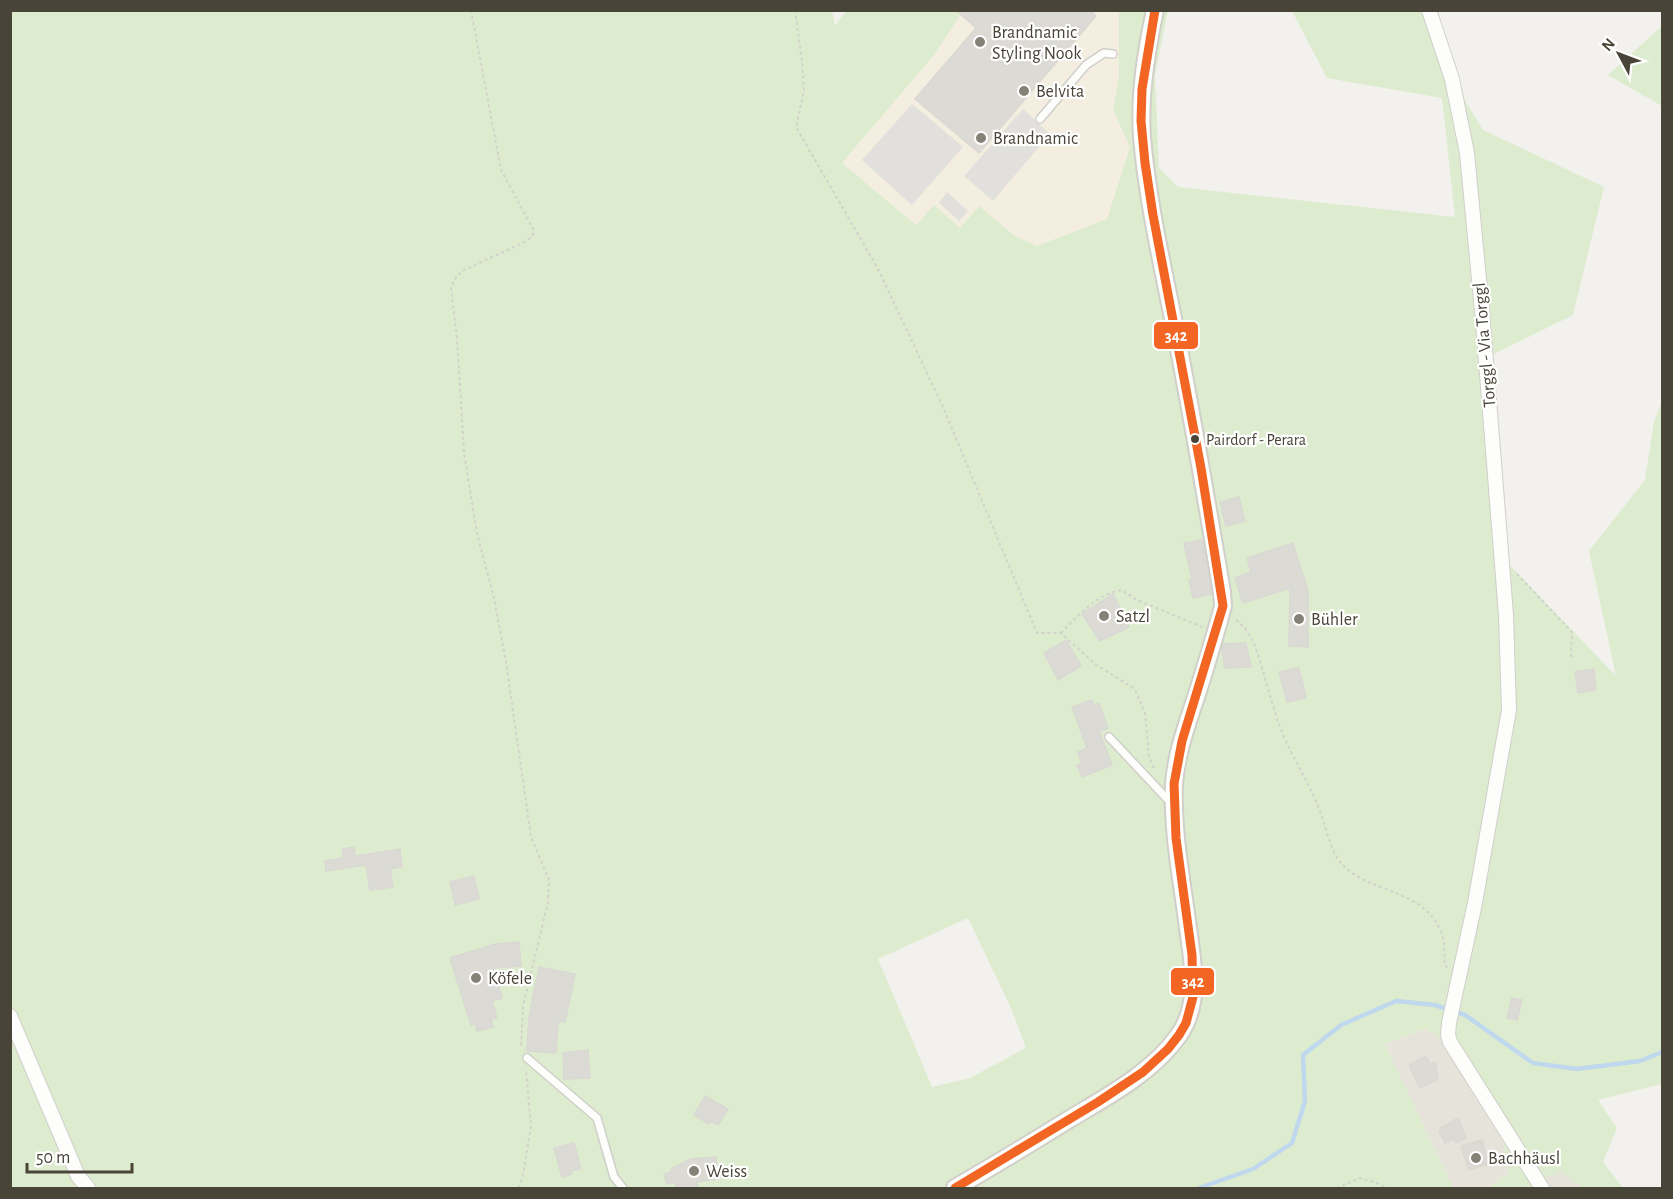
<svg xmlns="http://www.w3.org/2000/svg" width="1673" height="1199" font-family="'Alegreya Sans',sans-serif">
  <rect width="100%" height="100%" fill="#f2f1ed"/>
  <!-- residential -->
  <g fill="#e6e3da">
    <polygon points="1425,1029 1450,1042 1499,1121 1509,1173 1487,1188 1453,1188 1385,1044"/>
    <polygon points="1561,1170 1583,1188 1542,1188 1538,1181"/>
  </g>
  <!-- commercial -->
  <polygon fill="#f4eee0" points="963,11 1119,11 1119,77 1113,110 1130,147 1107,219 1037,246 1015,236 979,206 960,228 916,226 842,163 934,55"/>
  <!-- green -->
  <g fill="#ddecce" fill-rule="evenodd">
    <path d="M 832,10 L 835,26 L 846,11 L 963,11 L 934,55 L 842,163 L 916,225 L 934,205 L 960,228 L 979,206 L 1015,236 L 1037,246 L 1107,219 L 1130,147 L 1113,110 L 1119,77 L 1119,11 L 1168,11 L 1155,75 L 1159,168 L 1178,187 L 1455,217 L 1442,98 L 1327,78 L 1292,11 L 1429,11 L 1452,79 L 1483,130 L 1604,187 L 1573,315 L 1486,358 L 1500,555 L 1616,676 L 1589,551 L 1645,480 L 1654,421 L 1662,402 L 1662,1084 L 1598,1100 L 1617,1128 L 1603,1162 L 1623,1188 L 1583,1188 L 1561,1171 L 1538,1181 L 1542,1188 L 1487,1188 L 1509,1173 L 1499,1121 L 1450,1042 L 1424,1029 L 1385,1044 L 1453,1188 L 11,1188 L 10,11 ZM 968,918 L 1011,1008 L 1026,1048 L 970,1078 L 932,1087 L 878,959 Z"/>
    <polygon points="1662,26 1662,106 1608,75"/>
  </g>
  <!-- parking -->
  <g fill="#e2e0dc">
    <polygon points="912,104 963,147 912,205 862,160"/>
    <polygon points="1023,109 1050,134 993,201 964,176"/>
    <polygon points="947,192 968,211 959,221 939,203"/>
  </g>
  <g fill="none" stroke-linecap="round" stroke-linejoin="round">
    <!-- stream -->
    <polyline stroke="#bfd8ee" stroke-width="4.5" points="1199,1188 1253,1169 1292,1143 1305,1101 1303,1055 1341,1025 1396,1001 1435,1005 1465,1015 1533,1063 1577,1069 1640,1061 1662,1052"/>
  </g>
  <!-- building -->
  <g fill="#dcdad5" stroke="#dad8d3" stroke-width="1.5">
    <polygon points="956,10 1090,10 1096,16 979,153 915,99 976,28"/>
    <polygon points="1239,497 1245,521 1226,526 1220,502"/>
    <polygon points="1202,540 1212,594 1193,598 1189,580 1192,579 1184,543"/>
    <polygon points="1293,543 1308,591 1308,647 1289,646 1290,588 1243,603 1235,578 1251,572 1247,558"/>
    <polygon points="1113,594 1129,627 1100,641 1082,614"/>
    <polygon points="1066,640 1081,666 1058,680 1044,653"/>
    <polygon points="1246,643 1251,667 1225,668 1222,650 1223,644"/>
    <polygon points="1299,668 1306,698 1287,702 1279,672"/>
    <polygon points="1594,669 1596,690 1578,693 1575,672"/>
    <polygon points="1092,700 1094,705 1099,703 1108,728 1099,731 1112,765 1082,777 1077,765 1082,763 1078,752 1087,748 1072,707"/>
    <polygon points="354,847 355,856 400,849 402,867 390,869 393,887 370,890 366,865 326,871 325,861 344,858 342,849"/>
    <polygon points="474,876 479,899 455,905 450,882"/>
    <polygon points="519,942 521,966 493,968 502,998 492,1001 497,1018 491,1019 493,1027 477,1031 475,1023 471,1025 450,958 496,944"/>
    <polygon points="539,967 575,974 565,1022 558,1021 556,1053 527,1051 529,1017"/>
    <polygon points="1512,998 1522,1000 1517,1020 1507,1018"/>
    <polygon points="588,1050 590,1078 564,1079 563,1053"/>
    <polygon points="1426,1056 1430,1064 1435,1062 1438,1079 1420,1088 1409,1065"/>
    <polygon points="705,1096 728,1109 718,1125 711,1121 709,1124 694,1115"/>
    <polygon points="1458,1118 1466,1138 1456,1143 1454,1139 1445,1143 1439,1132 1441,1131 1440,1128"/>
    <polygon points="1482,1140 1489,1164 1469,1170 1461,1146"/>
    <polygon points="574,1143 581,1169 571,1171 572,1174 562,1177 554,1148"/>
    <polygon points="716,1157 718,1179 697,1182 698,1188 677,1188 675,1182 667,1184 664,1174 672,1172 671,1169 691,1159"/>
  </g>
  <g fill="none" stroke-linecap="round" stroke-linejoin="round">
    <!-- service casing -->
    <g stroke="#d0cfca" stroke-width="10">
      <g id="service">
        <polyline points="1040,119 1086,65 1104,53 1113,54"/>
        <polyline points="1109,737 1171,803"/>
        <polyline points="527,1058 597,1118 614,1177 623,1188"/>
      </g>
    </g>
    <!-- minor casing -->
    <g stroke="#d0cfca" stroke-width="16">
      <g id="minor">
        <polyline points="1429,10 1452,79 1467,153 1482,311 1506,615 1509,710 1475,903 1449,1023 1448,1035 1450,1042 1542,1188"/>
        <polyline points="10,1016 78,1176 88,1188"/>
      </g>
    </g>
    <!-- tertiary casing -->
    <g stroke="#d0cfca" stroke-width="20">
      <path id="tertiary" d="M 955,1188 C 993,1166 1031,1143 1068,1120 C 1108,1096 1152,1073 1179,1035 C 1201,1003 1193,964 1188,928 C 1182,881 1172,832 1174,784 C 1176,755 1186,727 1195,700 C 1204,674 1211,648 1219,621 L 1223,606 L 1222,592 C 1208,509 1194,427 1178,344 C 1165,276 1148,207 1142,137 C 1139,95 1146,52 1155,10"/>
    </g>
    <!-- path -->
    <g stroke="#d2d1cb" stroke-width="2" stroke-dasharray="3 3" stroke-linecap="butt">
      <polyline points="471,10 501,170 533,229 533,235 527,241 462,271 454,280 451,289 457,338 464,453 477,533 494,598 506,662 531,837 549,880 548,902 523,1006 521,1048"/>
      <polyline points="795,10 802,62 804,91 796,127 878,269 943,407 1037,633 1061,633 1095,664 1135,689 1145,713 1149,757 1154,769"/>
      <polyline points="1517,574 1572,632 1571,658"/>
      <path d="M 1236,620 L 1244,627 L 1253,641 C 1265,672 1271,706 1284,737 C 1295,762 1310,785 1320,811 C 1325,825 1331,851 1340,862 C 1369,896 1429,887 1443,938 C 1445,946 1444,956 1445,965 L 1447,968"/>
      <path d="M 1061,633 C 1078,615 1097,594 1122,590 L 1135,599 L 1202,627"/>
      <polyline points="519,1188 523,1175 531,1126 526,1070"/>
      <polyline points="1337,1188 1360,1178 1377,1183 1387,1188"/>
    </g>
    <!-- service -->
    <use href="#service" stroke="#fdfdfc" stroke-width="7"/>
    <!-- minor -->
    <use href="#minor" stroke="#fdfdfc" stroke-width="14"/>
    <!-- tertiary -->
    <use href="#tertiary" stroke="#fdfdfc" stroke-width="16"/>
    <!-- bus-1 casing -->
    <g stroke="#fff" stroke-width="14">
      <polyline id="bus-1" points="955,1188 1098,1102 1143,1072 1168,1049 1179,1035 1186,1023 1193,997 1192,955 1176,838 1174,784 1182,741 1223,606 1201,468 1153,215 1145,163 1141,121 1142,89 1155,10"/>
    </g>
    <!-- bus-1 -->
    <use href="#bus-1" stroke="#f26522" stroke-width="9"/>
  </g>
  <!-- markers -->
  <g fill="#848177" stroke="#fff" stroke-width="2">
    <circle cx="980" cy="42" r="6"/>
    <circle cx="1024" cy="91" r="6"/>
    <circle cx="981" cy="138" r="6"/>
    <circle cx="1104" cy="616" r="6"/>
    <circle cx="1299" cy="619" r="6"/>
    <circle cx="476" cy="978" r="6"/>
    <circle cx="1476" cy="1158" r="6"/>
    <circle cx="694" cy="1171" r="6"/>
  </g>
  <circle fill="#494438" stroke="#fff" stroke-width="2" cx="1195" cy="439" r="5"/>
  <g text-anchor="middle" stroke-width="4.5" stroke-linejoin="round" paint-order="stroke">
    <!-- bus labels -->
    <g font-size="16" fill="#494438" stroke="#fff" text-anchor="start">
      <text x="1206" y="445">Pairdorf - Perara</text>
    </g>
    <!-- poi labels -->
    <g font-size="18" fill="#494438" stroke="#fff" text-anchor="start">
      <text x="992" y="38">Brandnamic<tspan x="992" dy="21">Styling Nook</tspan></text>
      <text x="1036" y="97">Belvita</text>
      <text x="993" y="144">Brandnamic</text>
      <text x="1116" y="622">Satzl</text>
      <text x="1311" y="625">Bühler</text>
      <text x="488" y="984">Köfele</text>
      <text x="1488" y="1164">Bachhäusl</text>
      <text x="706" y="1177">Weiss</text>
    </g>
    <!-- street labels -->
    <g font-size="18" fill="#494438" stroke="#fff">
      <text transform="translate(1484 345) rotate(-95)" y="6">Torggl - Via Torggl</text>
    </g>
  </g>
  <g stroke="#fff" stroke-width="2">
    <rect x="1153" y="321" width="46" height="29" rx="6" fill="#f26522"/>
    <rect x="1170" y="967" width="45" height="29" rx="6" fill="#f26522"/>
  </g>
  <g font-size="16" text-anchor="middle" font-weight="bold" fill="#fff">
    <text x="1176" y="341">342</text>
    <text x="1193" y="987">342</text>
  </g>
  <!-- border -->
  <rect width="1673" height="1199" fill="none" stroke="#494438" stroke-width="24"/>
  <!-- north arrow -->
  <g transform="translate(1619 54) rotate(311)" stroke="#ffffff" stroke-width="4.5" paint-order="stroke">
  <path d="M0-4.5L10 22L0 15L-10 22Z" fill="#494438"/>
  <text y="-9" font-size="16" font-weight="bold" text-anchor="middle" fill="#494438">N</text>
  </g>
  <!-- scale -->
  <path d="M27 1163v9h105v-9" fill="none" stroke="#494438" stroke-width="3"/>
  <text x="36" y="1163" font-size="18" fill="#494438" stroke="#ffffff" stroke-width="4.5" paint-order="stroke">50 m</text>
</svg>
